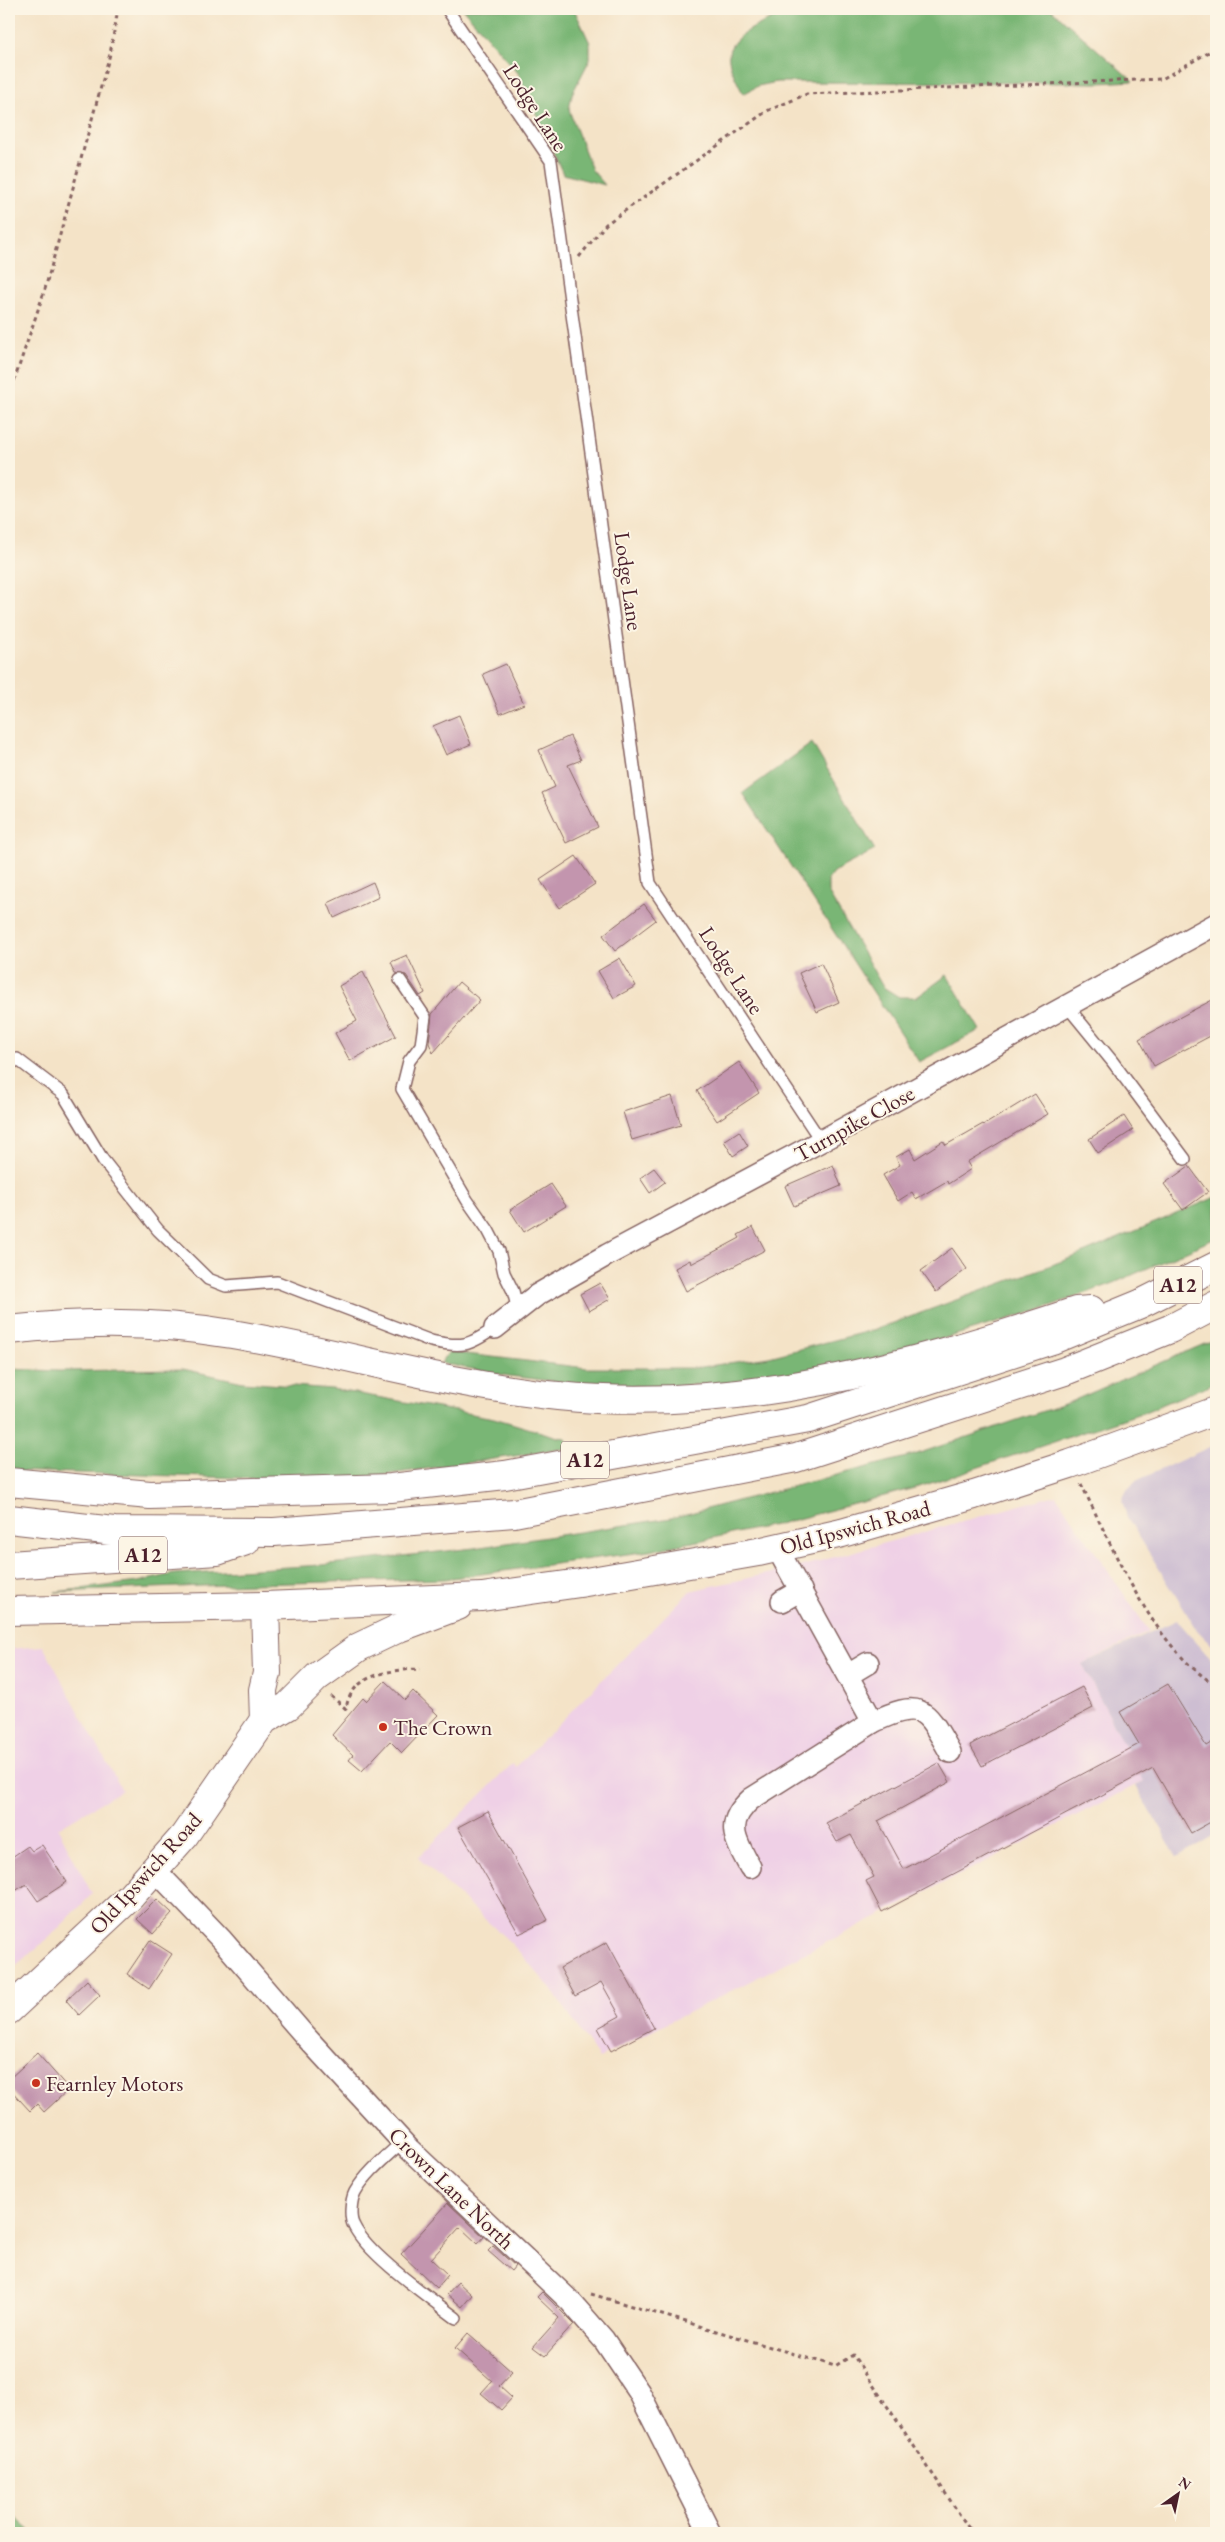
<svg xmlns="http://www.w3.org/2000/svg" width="1225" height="2542" font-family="'EB Garamond',serif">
  <rect width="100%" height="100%" fill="#fcf5e5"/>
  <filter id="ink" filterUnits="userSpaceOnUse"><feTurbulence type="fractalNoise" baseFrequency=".02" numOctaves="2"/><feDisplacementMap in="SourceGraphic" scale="10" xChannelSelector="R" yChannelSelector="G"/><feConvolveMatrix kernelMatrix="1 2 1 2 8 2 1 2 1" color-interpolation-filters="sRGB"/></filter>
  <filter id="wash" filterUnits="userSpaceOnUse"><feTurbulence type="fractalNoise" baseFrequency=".0096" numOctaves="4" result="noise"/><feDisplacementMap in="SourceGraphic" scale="20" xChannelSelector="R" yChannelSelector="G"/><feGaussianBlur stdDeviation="1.12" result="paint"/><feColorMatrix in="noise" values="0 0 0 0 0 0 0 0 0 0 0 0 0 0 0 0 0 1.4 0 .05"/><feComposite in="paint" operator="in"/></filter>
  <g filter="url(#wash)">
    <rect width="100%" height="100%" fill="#f4e3c7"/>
    <!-- built -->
    <g fill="#efd0e6">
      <polygon points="1056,1495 1149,1631 1082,1664 1144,1781 599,2058 548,1985 511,1943 418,1858 513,1763 516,1767 690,1591 799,1567"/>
      <polygon points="43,1646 122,1790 58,1828 92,1894 51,1936 9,1971 9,1649"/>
    </g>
    <!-- industrial -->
    <g fill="#cdbed2">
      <polygon points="1216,1444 1216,1649 1197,1630 1127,1517 1122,1500 1127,1490 1136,1481"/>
      <polygon points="1177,1620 1216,1665 1216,1834 1177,1857 1136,1786 1144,1781 1082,1664"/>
    </g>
    <!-- forest -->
    <g fill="#79b675" stroke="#626a50">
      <polygon points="463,9 574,9 590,43 590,59 572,94 569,110 592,170 605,185 563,174 518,73"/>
      <path d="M 801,9 L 1051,9 L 1133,81 L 1099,83 L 777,82 L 758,86 L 743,94 C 738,82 727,66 729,53 C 732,31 783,14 801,9 Z"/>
      <polygon points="812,743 875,850 835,871 828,879 828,892 883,987 899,997 917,997 947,975 980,1030 919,1062 743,793"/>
      <polygon points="1216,1197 1216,1238 1114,1283 1039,1310 872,1360 751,1382 651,1387 569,1383 509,1376 441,1363 449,1352 587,1368 695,1368 769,1357 877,1329 1076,1256"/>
      <polygon points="1216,1339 1216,1382 1147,1411 922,1486 775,1525 649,1551 445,1579 251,1584 55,1592 138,1582 174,1574 321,1565 474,1548 671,1518 914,1455 1070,1402"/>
      <polygon points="9,1369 60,1371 183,1369 243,1382 332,1389 494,1418 558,1437 566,1438 569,1448 343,1481 9,1471"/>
      <polygon points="9,2512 33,2533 9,2533"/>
    </g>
    <g id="blocks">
      <!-- building -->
      <g fill="#c395ae">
        <polygon points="506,664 524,704 500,714 483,674"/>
        <polygon points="459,715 471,744 446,755 433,726"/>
        <polygon points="570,736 581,760 568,765 598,827 566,843 542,793 555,787 539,750"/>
        <polygon points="576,856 595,884 559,908 540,880"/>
        <polygon points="373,882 379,897 334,918 328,903"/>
        <polygon points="644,904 656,920 615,951 603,935"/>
        <polygon points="407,955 425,993 420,996 406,975 396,973 391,962"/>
        <polygon points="620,958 636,986 614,998 598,971"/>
        <polygon points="821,963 839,1002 817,1012 799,973"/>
        <polygon points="363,972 396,1036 350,1061 335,1033 357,1021 339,986"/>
        <polygon points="459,982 480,1000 433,1053 429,1043 432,1014"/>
        <polygon points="1216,998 1216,1033 1154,1066 1139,1039"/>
        <polygon points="739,1062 759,1093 717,1121 697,1091"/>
        <polygon points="1035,1094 1048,1114 967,1162 971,1169 948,1184 947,1181 916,1199 912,1192 898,1201 883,1175 900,1165 896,1157 910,1149 915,1159 943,1141 946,1145 983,1124 984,1125"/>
        <polygon points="672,1096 681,1125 632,1140 623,1112"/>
        <polygon points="1124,1116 1133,1130 1098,1153 1089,1139"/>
        <polygon points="739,1131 748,1146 733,1156 724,1141"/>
        <polygon points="833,1165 841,1186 794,1206 785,1186"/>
        <polygon points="1189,1166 1208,1192 1183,1210 1164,1184"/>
        <polygon points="654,1168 665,1182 650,1193 640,1178"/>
        <polygon points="551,1184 566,1206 524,1232 510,1210"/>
        <polygon points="753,1227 765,1250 686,1291 675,1268 690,1260 691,1264 727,1245 740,1238 738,1235"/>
        <polygon points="952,1248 967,1269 936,1292 921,1271"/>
        <polygon points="600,1283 610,1299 589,1311 580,1294"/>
        <polygon points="385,1681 405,1700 413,1691 438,1715 402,1753 390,1741 362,1771 349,1760 353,1755 332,1735 363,1698 366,1701"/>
        <polygon points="1168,1684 1206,1746 1216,1740 1216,1819 1191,1833 1153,1768 882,1912 866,1881 874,1877 851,1835 837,1842 826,1823 939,1763 950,1782 878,1821 904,1869 1139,1744 1120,1712"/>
        <polygon points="1082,1687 1093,1708 982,1766 970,1745"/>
        <polygon points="488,1811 548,1920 519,1934 458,1827"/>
        <polygon points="42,1845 67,1882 38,1901 26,1884 9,1895 9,1859 28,1846 32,1851"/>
        <polygon points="157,1899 172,1913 153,1934 137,1919"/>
        <polygon points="150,1940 172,1954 149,1989 127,1974"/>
        <polygon points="607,1942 654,2028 611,2051 598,2028 620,2016 601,1982 575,1996 560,1968"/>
        <polygon points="87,1980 100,1995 79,2015 66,2000"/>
        <polygon points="37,2053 69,2089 44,2112 37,2104 30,2111 9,2088 9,2079"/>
        <polygon points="448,2203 484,2237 478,2244 460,2227 431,2259 448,2275 437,2288 401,2254"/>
        <polygon points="493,2246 515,2266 511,2271 488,2251"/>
        <polygon points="458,2282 472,2295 462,2307 447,2294"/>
        <polygon points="542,2292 574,2324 545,2356 533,2347 559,2318 537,2297"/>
        <polygon points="468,2333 512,2372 499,2386 512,2398 501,2410 481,2393 492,2381 455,2348"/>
      </g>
    </g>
  </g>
  <g filter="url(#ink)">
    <use href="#blocks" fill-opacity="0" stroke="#866462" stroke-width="1"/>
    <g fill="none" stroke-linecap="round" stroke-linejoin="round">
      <!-- lane casing -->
      <g stroke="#866462" stroke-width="14">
        <g id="lane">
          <polyline points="447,9 551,161 650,883 821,1141"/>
          <polyline points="400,980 425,1017 421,1045 409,1061 402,1089 467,1200 488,1230 499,1251 504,1273 513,1291 518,1310"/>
          <polyline points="1067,1006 1112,1061 1185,1159"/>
          <path d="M 17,1059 L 63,1094 L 103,1160 L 158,1230 L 208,1279 L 226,1286 L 277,1282 L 431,1341 C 462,1348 469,1346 495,1328"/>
          <path d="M 402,2142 C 386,2157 366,2173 355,2192 C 351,2200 349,2218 354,2226 C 368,2255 429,2297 456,2318"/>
        </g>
      </g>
      <!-- street casing -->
      <g stroke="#866462" stroke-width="24">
        <g id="street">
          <polyline points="495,1328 537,1295 607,1255 821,1141 1216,924"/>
          <path d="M 777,1548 L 873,1722 C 922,1699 925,1708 950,1752"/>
          <polyline points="782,1601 801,1590"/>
          <polyline points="848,1675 868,1663"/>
          <path d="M 750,1867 C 735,1839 724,1823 751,1799 L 873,1722"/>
          <polyline points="154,1869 222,1940 306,2037 410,2150 570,2301 604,2340 639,2392 710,2533"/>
        </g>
      </g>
      <!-- secondary casing -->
      <g stroke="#866462" stroke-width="30">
        <g id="secondary">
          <polyline points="264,1720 263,1690 267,1673 265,1606 482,1597 580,1583 758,1552 842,1533 974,1495 1070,1464 1216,1411"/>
          <polyline points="9,2010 130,1897 184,1836 264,1720 288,1706 317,1677 359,1647 399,1628 458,1606"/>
        </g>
      </g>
      <!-- highway casing -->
      <g stroke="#866462" stroke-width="30">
        <g id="highway">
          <path d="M 9,1330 C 82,1321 158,1321 232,1334 C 341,1352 448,1385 558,1396 C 738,1414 907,1367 1076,1311 L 1091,1310"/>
          <polyline points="9,1482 150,1495 391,1488 505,1475 808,1419 1052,1340 1140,1304 1216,1266"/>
          <polyline points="9,1519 114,1531 274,1532 514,1513 796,1458 1065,1371 1170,1329 1216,1305"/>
          <polyline points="9,1565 217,1551 246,1541"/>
          <polyline points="9,1611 265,1606"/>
        </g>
      </g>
      <!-- path -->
      <g stroke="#866462" stroke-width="3" stroke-dasharray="4 4" stroke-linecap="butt">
        <polyline points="579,257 606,224 767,111 807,94 1162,79 1216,48"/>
        <polyline points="9,396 45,289 110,54 118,9"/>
        <polyline points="9,453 9,454"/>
        <path d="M 1081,1484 C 1114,1549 1152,1647 1216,1685"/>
        <path d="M 331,1696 L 346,1709 C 351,1673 392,1670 420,1669"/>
        <polyline points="591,2294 835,2366 853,2355 972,2533"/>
      </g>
      <!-- lane -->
      <use href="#lane" stroke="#fff" stroke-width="11"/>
      <!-- street -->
      <use href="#street" stroke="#fff" stroke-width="21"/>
      <!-- secondary -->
      <use href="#secondary" stroke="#fff" stroke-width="28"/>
      <!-- highway -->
      <use href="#highway" stroke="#fff" stroke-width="28"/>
    </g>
  </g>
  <!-- markers -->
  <g fill="#c8321e" stroke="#fcf5e5" stroke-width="2">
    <circle cx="383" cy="1727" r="5"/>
    <circle cx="36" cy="2083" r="5"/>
  </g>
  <g text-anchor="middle" stroke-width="4" stroke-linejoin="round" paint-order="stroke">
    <!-- shield labels -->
    <g fill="#fcf5e5" stroke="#7f5f63" stroke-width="1">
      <rect x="1154" y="1266.5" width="48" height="37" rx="4"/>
      <rect x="561" y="1441.5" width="48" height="37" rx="4"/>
      <rect x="119" y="1536.5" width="48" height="37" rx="4"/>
    </g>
    <g font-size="21" font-weight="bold" fill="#4a1f2b">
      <text x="1178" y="1292">A12</text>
      <text x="585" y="1467">A12</text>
      <text x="143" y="1562">A12</text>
    </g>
    <!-- street labels -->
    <g font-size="22" fill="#4a1f2b" stroke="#fcf5e5">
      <text transform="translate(536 107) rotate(57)" y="8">Lodge Lane</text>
      <text transform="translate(629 581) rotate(82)" y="8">Lodge Lane</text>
      <text transform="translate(732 970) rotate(57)" y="8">Lodge Lane</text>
      <text transform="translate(854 1123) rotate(-29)" y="8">Turnpike Close</text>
      <text transform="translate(855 1527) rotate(-15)" y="8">Old Ipswich Road</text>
      <text transform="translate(145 1873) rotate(-48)" y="8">Old Ipswich Road</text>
      <text transform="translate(452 2188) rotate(44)" y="8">Crown Lane North</text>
    </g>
    <!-- poi labels -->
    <g font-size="22" fill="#4a1f2b" stroke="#fcf5e5" text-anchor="start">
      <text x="393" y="1735">The Crown</text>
      <text x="46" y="2091">Fearnley Motors</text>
    </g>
  </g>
  <!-- margin -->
  <rect width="1225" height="2542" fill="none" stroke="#fcf5e5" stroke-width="30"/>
  <!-- north arrow -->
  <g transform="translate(1178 2494) rotate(33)" stroke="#fcf5e5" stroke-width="4" paint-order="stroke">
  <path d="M0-4L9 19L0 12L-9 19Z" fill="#4a1f2b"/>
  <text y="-8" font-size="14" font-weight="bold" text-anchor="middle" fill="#4a1f2b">N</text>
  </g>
</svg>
